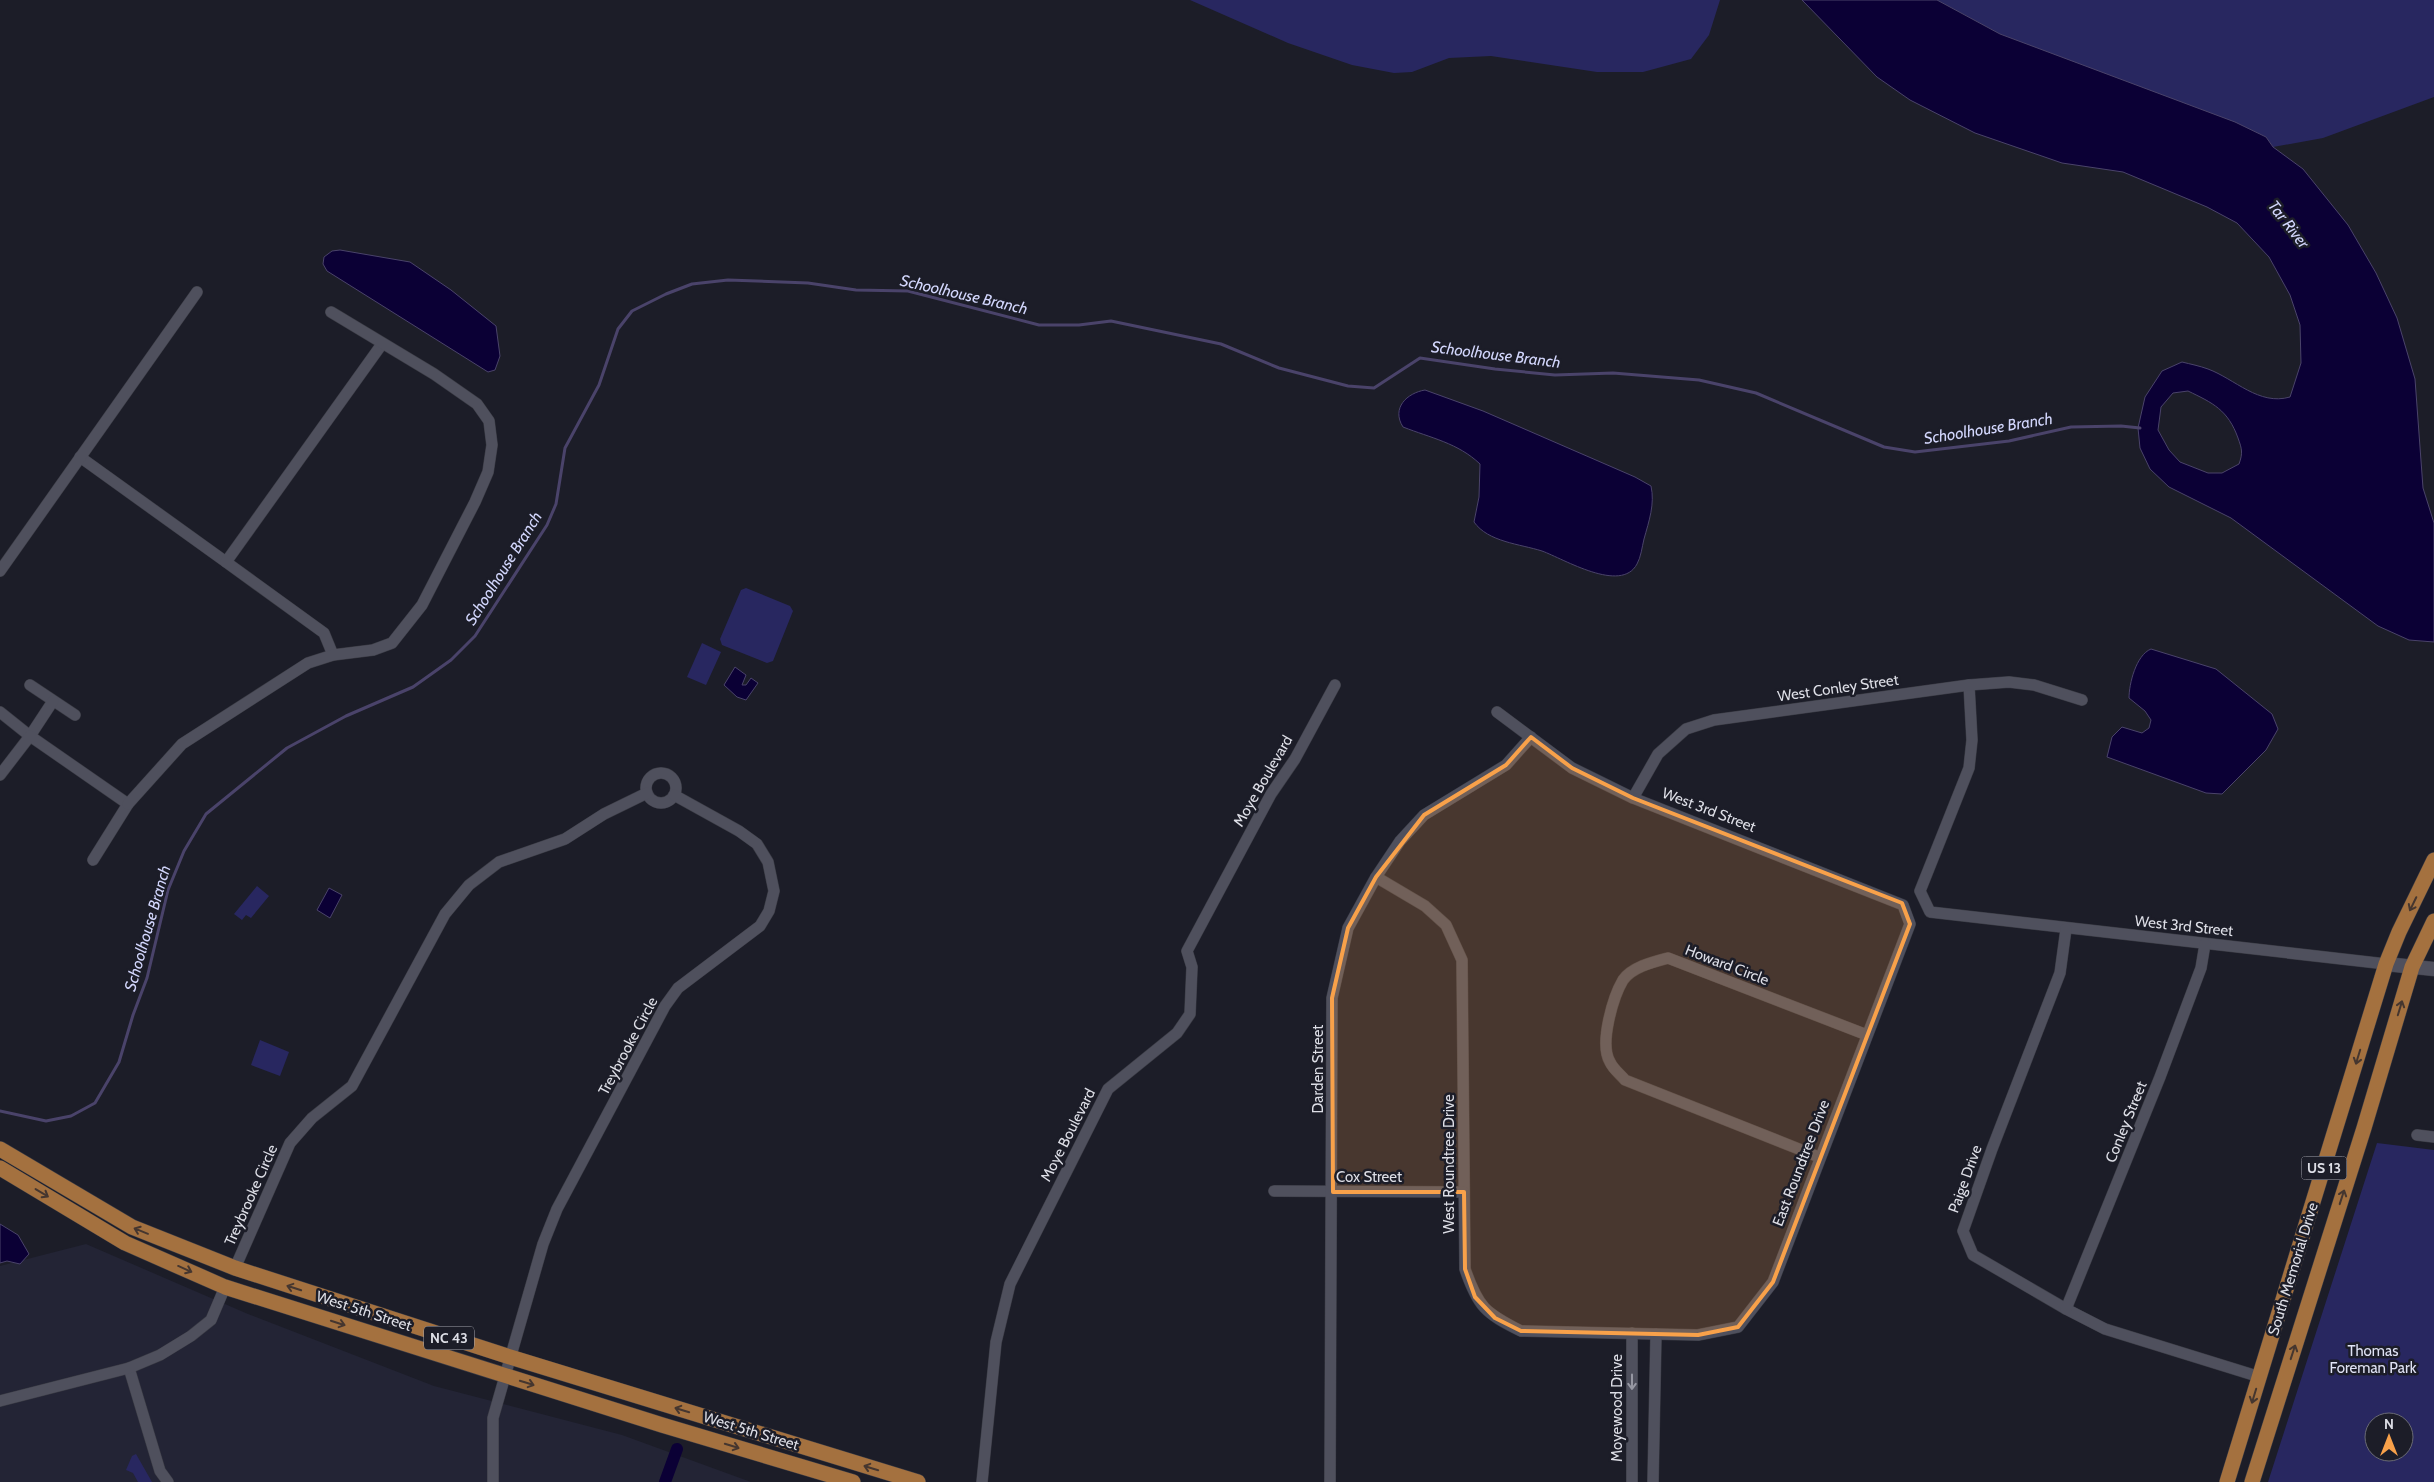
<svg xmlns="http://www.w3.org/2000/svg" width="2434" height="1482" font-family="Cabin,sans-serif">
  <rect width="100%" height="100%" fill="#1c1d28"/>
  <!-- built -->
  <polygon fill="#232435" points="86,1244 248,1314 434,1386 622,1435 751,1482 0,1482 0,1266"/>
  <!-- green -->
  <g fill="#282760" fill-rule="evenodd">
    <polygon points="1190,0 1720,0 1709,35 1691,59 1643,72 1597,72 1491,56 1449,58 1412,72 1394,73 1352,65 1288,43"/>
    <polygon points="1937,0 2434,0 2434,97 2323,138 2273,147 2266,137 2000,34"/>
    <polygon points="746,588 790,606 793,611 773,661 767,663 722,645 720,639 741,590"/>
    <polygon points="702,643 721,652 706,685 687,677"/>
    <polygon points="257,886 269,896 251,918 246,915 242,920 234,914"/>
    <polygon points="260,1040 289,1052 280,1076 251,1065"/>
    <path d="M 2377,1143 L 2434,1150 L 2434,1482 L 2268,1482 ZM 2374,1422 L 2404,1422 L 2404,1452 L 2374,1452 Z"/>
    <polygon points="136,1454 152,1482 138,1482 133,1473 126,1470 132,1456"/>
  </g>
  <!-- water -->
  <g fill="#0b0035" stroke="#4a436a" fill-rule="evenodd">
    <path d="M 1802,0 L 1937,0 L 2000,34 L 2235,122 L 2266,137 L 2273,147 L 2303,169 L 2348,225 L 2376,273 L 2397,318 L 2415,379 L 2423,488 L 2434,523 L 2434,642 L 2409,640 L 2378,626 L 2231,518 L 2169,487 L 2150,469 L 2140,448 L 2138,428 L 2145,397 L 2162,371 L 2182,362 C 2190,364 2200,366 2208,369 C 2235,379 2259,406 2290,397 L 2301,363 L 2300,325 L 2290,295 L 2269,257 L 2237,223 L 2207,207 L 2123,172 L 2062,163 L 1975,133 L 1910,100 L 1877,77 ZM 2188,391 C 2213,403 2228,410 2238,438 C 2242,449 2243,453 2239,464 L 2222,473 L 2208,473 L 2180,462 L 2169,450 L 2158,430 L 2161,407 L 2173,393 Z"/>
    <polygon points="340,250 410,262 451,290 496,326 500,356 495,370 488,372 327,271 323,264 324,257 332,251"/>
    <path d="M 1425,390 L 1483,411 L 1635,477 L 1651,486 C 1655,504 1649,521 1644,539 C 1642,547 1641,557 1637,564 C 1621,594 1564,559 1542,551 C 1520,544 1488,542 1474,522 L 1479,497 L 1480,464 C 1458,443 1431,438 1403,427 C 1391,408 1407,393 1425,390 Z"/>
    <path d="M 2151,649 L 2216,669 L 2272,714 L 2278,729 L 2266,750 L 2222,794 L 2206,793 L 2107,757 L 2112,737 L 2122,727 L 2142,733 L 2149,728 L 2151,720 L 2145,711 L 2129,698 C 2129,684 2136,655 2151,649 Z"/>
    <polygon points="735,667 746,675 742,685 746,685 751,678 758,683 746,700 737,697 724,685"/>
    <polygon points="329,888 342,895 330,918 317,910"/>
    <polygon points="0,1224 18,1235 29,1254 20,1264 7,1261 0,1263"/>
  </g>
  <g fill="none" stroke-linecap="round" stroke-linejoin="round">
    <!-- stream -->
    <polyline stroke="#4a436a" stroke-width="3" points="0,1111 46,1121 71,1116 95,1103 119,1062 133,1015 147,978 168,890 184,851 206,814 287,748 346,716 413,687 451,660 475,636 547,525 556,504 565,448 599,385 618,329 632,311 666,294 692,284 728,280 808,283 856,290 908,291 1039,325 1079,325 1111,321 1221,344 1279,368 1348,386 1374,388 1420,358 1495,369 1555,375 1613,373 1699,380 1756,393 1884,447 1915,452 2009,441 2071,427 2121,426 2140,428"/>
    <!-- canal -->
    <polyline stroke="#0b0035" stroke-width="12" points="665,1482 677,1449"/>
    <!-- minor casing -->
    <g stroke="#3a3b44" stroke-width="12">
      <g id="minor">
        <polyline points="80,457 226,562"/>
        <polyline points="0,571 197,292"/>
        <polyline points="333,655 324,633 226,562 382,344"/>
        <polyline points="30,685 75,715"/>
        <polyline points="1969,685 1972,740 1969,768 1920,891 1930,912 2386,964"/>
        <polyline points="0,712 30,736 53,701"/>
        <circle cx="661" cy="788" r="15"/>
        <polyline points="0,775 30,736 128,804 93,860"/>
        <polyline points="1633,798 1658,754 1686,729 1714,720 1969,685 2009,682 2034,685 2082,700"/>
        <polyline points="128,804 182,744 308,663 333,655 373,650 392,643 422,605 475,502 488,472 492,445 489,421 477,404 434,374 331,312"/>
        <path d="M 1376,877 L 1425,906 L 1446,925 L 1462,960 L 1465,1269 C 1478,1307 1485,1313 1521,1331 L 1698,1335 L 1738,1327 L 1773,1282 L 1910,924 L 1903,905 L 1633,798 L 1572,768 L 1497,712"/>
        <polyline points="2066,929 2060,973 1992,1149 1963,1231 1973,1255 2066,1309 2105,1329 2260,1377"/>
        <polyline points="2417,1135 2434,1137"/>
        <path d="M 1819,1157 L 1625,1080 C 1620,1074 1613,1069 1610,1062 C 1599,1044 1613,997 1623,980 C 1632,967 1653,962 1668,958 L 1867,1035"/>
        <polyline points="1274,1191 1464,1192"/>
        <polyline points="235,1268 290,1143 312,1118 352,1086 445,914 469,885 499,862 565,839 604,814 647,793"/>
        <polyline points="2066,1309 2160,1077 2201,968 2205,944"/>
        <polyline points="129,1368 160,1471 168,1482"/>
        <polyline points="0,1401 129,1368 160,1355 191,1336 211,1320 225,1287"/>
        <polyline points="493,1482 493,1418 543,1244 557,1209 665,1006 678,988 760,926 769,911 774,891 768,862 757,844 739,831 674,795"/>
        <polyline points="982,1482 996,1342 1010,1284 1108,1089 1177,1033 1190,1014 1192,967 1187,951 1271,794 1295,759 1335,685"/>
        <polyline points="1330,1482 1332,998 1348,928 1376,877 1400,841 1424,815 1506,765 1531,737"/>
        <polyline points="1632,1482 1632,1333"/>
        <polyline points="1653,1482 1656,1334"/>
      </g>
    </g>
    <!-- tertiary casing -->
    <g stroke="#3a3b44" stroke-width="15">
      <polyline id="tertiary" points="2386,964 2434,969"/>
    </g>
    <!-- primary casing -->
    <g stroke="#3a3b44" stroke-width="16">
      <g id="primary">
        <polyline points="0,1149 132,1227 235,1268 510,1357 918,1482"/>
        <polyline points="0,1168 125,1243 225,1287 662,1425 853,1482"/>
        <polyline points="2227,1482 2386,964 2399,932 2434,860"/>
        <polyline points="2252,1482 2364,1128 2412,967 2434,921"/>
      </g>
    </g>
    <!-- minor -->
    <use href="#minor" stroke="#4f505d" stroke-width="11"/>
    <!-- tertiary -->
    <use href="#tertiary" stroke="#4f505d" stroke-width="14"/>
    <!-- primary -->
    <use href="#primary" stroke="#a4713f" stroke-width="15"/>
  </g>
  <!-- one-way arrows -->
  <defs><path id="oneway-shaft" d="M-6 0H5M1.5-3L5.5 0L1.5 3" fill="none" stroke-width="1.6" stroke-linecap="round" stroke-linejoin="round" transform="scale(1.25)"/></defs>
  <g stroke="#45362f">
    <use href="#oneway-shaft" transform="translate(2413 904) rotate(116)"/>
    <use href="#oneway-shaft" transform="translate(2400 1008) rotate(-73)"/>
    <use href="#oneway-shaft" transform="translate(2358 1057) rotate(107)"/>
    <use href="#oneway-shaft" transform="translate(42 1193) rotate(31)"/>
    <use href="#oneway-shaft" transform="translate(2342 1197) rotate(-72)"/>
    <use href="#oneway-shaft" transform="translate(141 1231) rotate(-158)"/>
    <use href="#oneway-shaft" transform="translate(185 1269) rotate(24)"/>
    <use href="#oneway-shaft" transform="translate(294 1288) rotate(-162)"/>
    <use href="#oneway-shaft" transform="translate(338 1323) rotate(18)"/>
    <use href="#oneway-shaft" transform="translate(2293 1352) rotate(-72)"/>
    <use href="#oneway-shaft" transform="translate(527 1383) rotate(17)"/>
    <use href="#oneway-shaft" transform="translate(2254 1396) rotate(107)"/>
    <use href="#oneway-shaft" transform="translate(682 1410) rotate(-163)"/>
    <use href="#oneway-shaft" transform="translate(732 1446) rotate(17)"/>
    <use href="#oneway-shaft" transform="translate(871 1468) rotate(-163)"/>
  </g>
  <use stroke="#9697a2" href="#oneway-shaft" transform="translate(1632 1382) rotate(90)"/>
  <!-- marked area -->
  <path fill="#f8a14a" fill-opacity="0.2" stroke="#f8a14a" stroke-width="4" stroke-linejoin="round" d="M 1531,737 L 1572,768 L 1633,798 L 1902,903 L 1910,924 L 1773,1282 L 1738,1327 L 1698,1335 L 1521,1331 L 1495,1318 L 1475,1297 L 1465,1269 L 1464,1192 L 1333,1192 L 1332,998 L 1348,928 L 1376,877 L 1424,815 L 1506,765 Z"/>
  <g text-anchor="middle" stroke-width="5" stroke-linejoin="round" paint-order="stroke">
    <!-- shield labels -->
    <g fill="#1c1d28" stroke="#a3a4ad" stroke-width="1">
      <rect x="2301.5" y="1156.5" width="45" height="23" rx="4"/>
      <rect x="424" y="1326.5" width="50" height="23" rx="4"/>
    </g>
    <g font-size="14" font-weight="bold" fill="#dddee6">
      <text x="2324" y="1173">US 13</text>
      <text x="449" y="1343">NC 43</text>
    </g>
    <!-- street labels -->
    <g font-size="15" fill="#dddee6" stroke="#1c1d28">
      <text transform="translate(1838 688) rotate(-8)" y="5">West Conley Street</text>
      <text transform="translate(1263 781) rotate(-60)" y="5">Moye Boulevard</text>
      <text transform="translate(1709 810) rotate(21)" y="5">West 3rd Street</text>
      <text transform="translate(2184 926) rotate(6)" y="5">West 3rd Street</text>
      <text transform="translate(1727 965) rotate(21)" y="5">Howard Circle</text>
      <text transform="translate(628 1046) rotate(-62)" y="5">Treybrooke Circle</text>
      <text transform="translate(1318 1069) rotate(-90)" y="5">Darden Street</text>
      <text transform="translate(2126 1122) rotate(-68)" y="5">Conley Street</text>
      <text transform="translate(1068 1135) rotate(-63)" y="5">Moye Boulevard</text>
      <text transform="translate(1801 1163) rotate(-69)" y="5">East Roundtree Drive</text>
      <text transform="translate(1449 1164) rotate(-90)" y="5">West Roundtree Drive</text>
      <text x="1369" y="1182">Cox Street</text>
      <text transform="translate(1965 1179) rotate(-70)" y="5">Paige Drive</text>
      <text transform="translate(251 1195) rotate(-66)" y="5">Treybrooke Circle</text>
      <text transform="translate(2293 1269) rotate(-73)" y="5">South Memorial Drive</text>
      <text transform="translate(364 1311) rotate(18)" y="5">West 5th Street</text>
      <text transform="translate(1617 1408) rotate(-90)" y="5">Moyewood Drive</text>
      <text transform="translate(751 1431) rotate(17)" y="5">West 5th Street</text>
    </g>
    <!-- park labels -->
    <g font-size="15" fill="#dfe2f4" stroke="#1c1d28">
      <text x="2373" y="1356">Thomas<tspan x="2373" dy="17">Foreman Park</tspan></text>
    </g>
    <!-- water labels -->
    <g font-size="16" font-style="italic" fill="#d2d6fc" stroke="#1c1d28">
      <text transform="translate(2289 224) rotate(52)" y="6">Tar River</text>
      <text transform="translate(964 294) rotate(13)" y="6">Schoolhouse Branch</text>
      <text transform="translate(1496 354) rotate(7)" y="6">Schoolhouse Branch</text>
      <text transform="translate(1988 428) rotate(-9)" y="6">Schoolhouse Branch</text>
      <text transform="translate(503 568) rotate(-58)" y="6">Schoolhouse Branch</text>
      <text transform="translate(147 928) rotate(-74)" y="6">Schoolhouse Branch</text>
    </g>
  </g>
  <!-- north arrow -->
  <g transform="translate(2389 1437)"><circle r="24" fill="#1c1d28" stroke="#696a74"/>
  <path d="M0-4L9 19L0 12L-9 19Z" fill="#f8a14a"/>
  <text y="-8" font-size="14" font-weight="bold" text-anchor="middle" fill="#dddee6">N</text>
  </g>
</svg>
